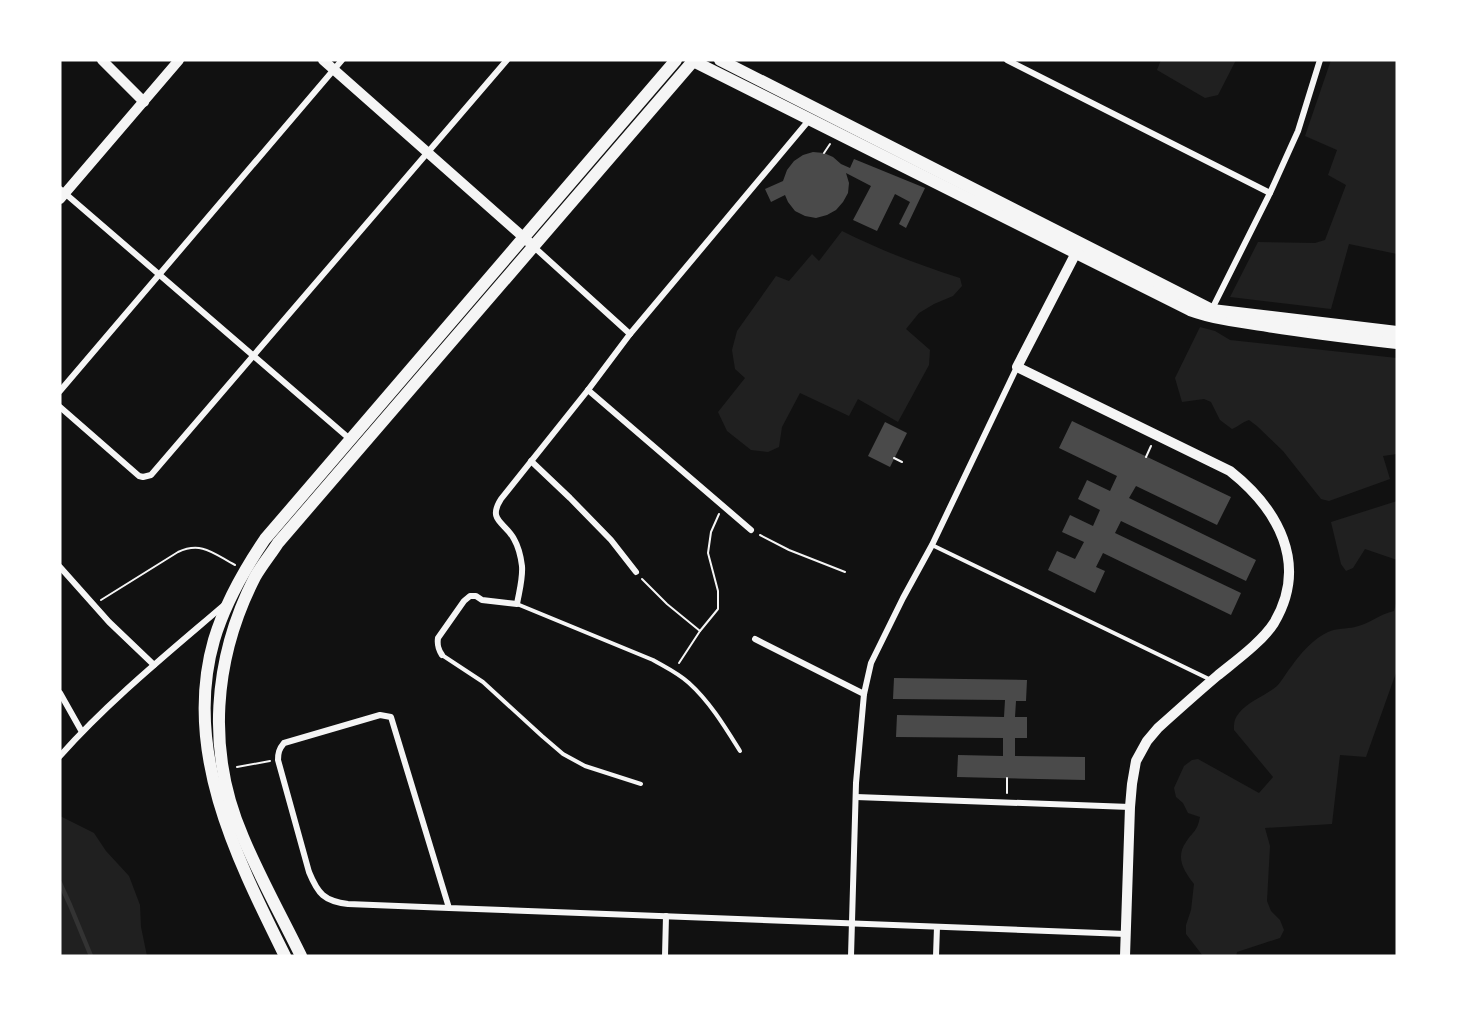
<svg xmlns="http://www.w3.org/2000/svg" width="1457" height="1016" font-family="'IBM Plex Serif',serif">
  <rect width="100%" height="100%" fill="#111"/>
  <!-- green -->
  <g fill="#202020">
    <polygon points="1161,60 1236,60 1218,95 1205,98 1157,70"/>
    <polygon points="1331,60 1397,60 1397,254 1349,244 1331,309 1230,297 1258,242 1315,243 1325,240 1346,185 1328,175 1337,150 1305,136"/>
    <path d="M 842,231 C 880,250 919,265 960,278 L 962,286 L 953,296 L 934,304 L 919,313 L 906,329 L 930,350 L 929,365 L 898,422 L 858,399 L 849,416 L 800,393 L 782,427 L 779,447 L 768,452 L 751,450 L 727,431 L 718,412 L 745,378 L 735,369 L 732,350 L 737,331 L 776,276 L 789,281 L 812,254 L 819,261 Z"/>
    <path d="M 1200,327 L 1215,331 L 1230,340 L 1397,358 L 1397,454 L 1383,456 L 1390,479 L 1329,501 L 1321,499 L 1283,451 L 1257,426 L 1249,420 C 1242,422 1238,427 1232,429 L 1220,420 L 1211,402 L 1204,399 L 1182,402 L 1175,378 Z"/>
    <polygon points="1397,501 1397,560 1365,549 1353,568 1346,571 1341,564 1331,522"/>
    <path d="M 1397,600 L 1397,670 L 1366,757 L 1340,755 L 1332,824 L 1265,828 L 1270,846 L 1267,901 L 1271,911 L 1280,920 L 1284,930 L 1280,938 L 1237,952 L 1236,956 L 1203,956 L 1186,934 L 1186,925 L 1191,910 L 1194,884 C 1184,871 1175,858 1186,842 C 1194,830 1197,832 1200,817 L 1188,813 L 1183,803 L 1176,797 L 1174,788 L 1184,766 L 1192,760 L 1198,759 L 1259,793 L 1273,777 L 1234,730 C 1234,723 1234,719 1239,713 C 1249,701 1265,696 1277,686 C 1282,681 1286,673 1291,667 C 1300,654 1313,639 1328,632 C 1337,628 1346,629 1355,627 C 1369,624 1380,614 1394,611 Z"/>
    <polygon points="60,816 94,833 106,851 129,876 140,905 141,927 147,956 60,956"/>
  </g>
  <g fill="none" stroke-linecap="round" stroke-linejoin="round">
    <!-- stream -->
    <polyline stroke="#333" stroke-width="4.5" points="60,883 70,905 91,956"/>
  </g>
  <!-- building -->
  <g fill="#4a4a4a">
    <polygon points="813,152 824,153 833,157 841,164 850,168 854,159 925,188 906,228 899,224 910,202 895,194 877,231 853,220 871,186 846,173 849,183 848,193 843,202 836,210 827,215 816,218 805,216 795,211 788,202 785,195 771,202 765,189 783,181 787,170 794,161 803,155"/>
    <polygon points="1072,421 1231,497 1217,525 1136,486 1129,498 1256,560 1246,581 1121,521 1115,533 1241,593 1231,615 1103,553 1096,567 1105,571 1095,593 1048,570 1057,551 1075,559 1084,542 1062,532 1070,515 1093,526 1100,510 1078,499 1087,480 1110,491 1117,476 1059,448"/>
    <polygon points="885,422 907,433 890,467 868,456"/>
    <polygon points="894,678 1027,680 1026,701 1016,701 1015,717 1027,717 1027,738 1015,738 1015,756 1085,757 1085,780 957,777 958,755 1003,756 1003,738 896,737 897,715 1004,717 1005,700 893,699"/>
  </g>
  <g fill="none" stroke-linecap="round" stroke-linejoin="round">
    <!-- path -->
    <g stroke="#f5f5f5" stroke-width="2">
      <polyline points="824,153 830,144"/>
      <polyline points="1146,457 1151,446"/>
      <polyline points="894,458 902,462"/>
      <polyline points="760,535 789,550 845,572"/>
      <polyline points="642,579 667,604 700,631"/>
      <path d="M 101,600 L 178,552 C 202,541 214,554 235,565"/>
      <polyline points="679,663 700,631 718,609 718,591 708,553 711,532 719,514"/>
      <polyline points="237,767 270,761"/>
      <polyline points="1007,793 1007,778"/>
    </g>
    <!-- service -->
    <g stroke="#f5f5f5" stroke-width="4">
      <polyline points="932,545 1209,679"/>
      <path d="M 517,604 L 653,660 C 665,667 678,673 689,683 C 710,702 725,727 740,751"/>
      <polyline points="442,655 483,682 542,736 563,754 585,766 641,784"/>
    </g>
    <!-- minor -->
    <g stroke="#f5f5f5" stroke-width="6">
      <polyline points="1007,60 1270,193"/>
      <polyline points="60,189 351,440"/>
      <polyline points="534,247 630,334"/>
      <polyline points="1212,309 1270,193 1298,131 1320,60"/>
      <polyline points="588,390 751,530"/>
      <polyline points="60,391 342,60"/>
      <polyline points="60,407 139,476 143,477 151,475 507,60"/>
      <polyline points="531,461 570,498 611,540 636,572"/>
      <polyline points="60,567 109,622 154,665"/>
      <polyline points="755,639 864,694"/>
      <path d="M 442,655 C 438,649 437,645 438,638 L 464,601 L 470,596 L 476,596 L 482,600 L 517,604 C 519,592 523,579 522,566 C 521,558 518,546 514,539 C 505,522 487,521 501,499 L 588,390 L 630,334 L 810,119"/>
      <polyline points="60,693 82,732"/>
      <path d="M 60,756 C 109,701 167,654 223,606"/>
      <polyline points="856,797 1130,807"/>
      <path d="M 449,908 L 391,717 L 380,715 L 284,743 C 279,749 278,753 278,760 L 309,872 C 318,894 324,901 348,904 L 449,908 L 1126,934"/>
      <polyline points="665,956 666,916"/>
      <polyline points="851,956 856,783 864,694 871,663 903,598 932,545 1017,367"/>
      <polyline points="936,956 937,927"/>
    </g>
    <!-- tertiary -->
    <g stroke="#f5f5f5" stroke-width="10">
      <polyline points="102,60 144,102"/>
      <polyline points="323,60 530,243"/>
      <polyline points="60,199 179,60"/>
      <path d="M 1079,247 L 1017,367 L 1230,471 C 1278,509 1309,564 1274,623 C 1262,642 1234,662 1217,676 C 1197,693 1178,710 1158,728 L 1147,741 L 1136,761 L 1132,784 L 1130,807 L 1125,956"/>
    </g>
    <!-- secondary -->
    <g stroke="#f5f5f5" stroke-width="12">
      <path d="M 691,60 L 1190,310 C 1215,319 1241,322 1268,326 C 1311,333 1354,338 1397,343"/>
      <polyline points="720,60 1212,310 1397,332"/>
      <path d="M 285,956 C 237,859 182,751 214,640 C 225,603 244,570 265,539 L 676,60"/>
      <path d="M 301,956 C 282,917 260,878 243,837 C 206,752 213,659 255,577 C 262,565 271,554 278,543 L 694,60"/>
    </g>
  </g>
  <!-- border -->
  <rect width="1457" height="1016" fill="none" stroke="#ffffff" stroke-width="123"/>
</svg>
